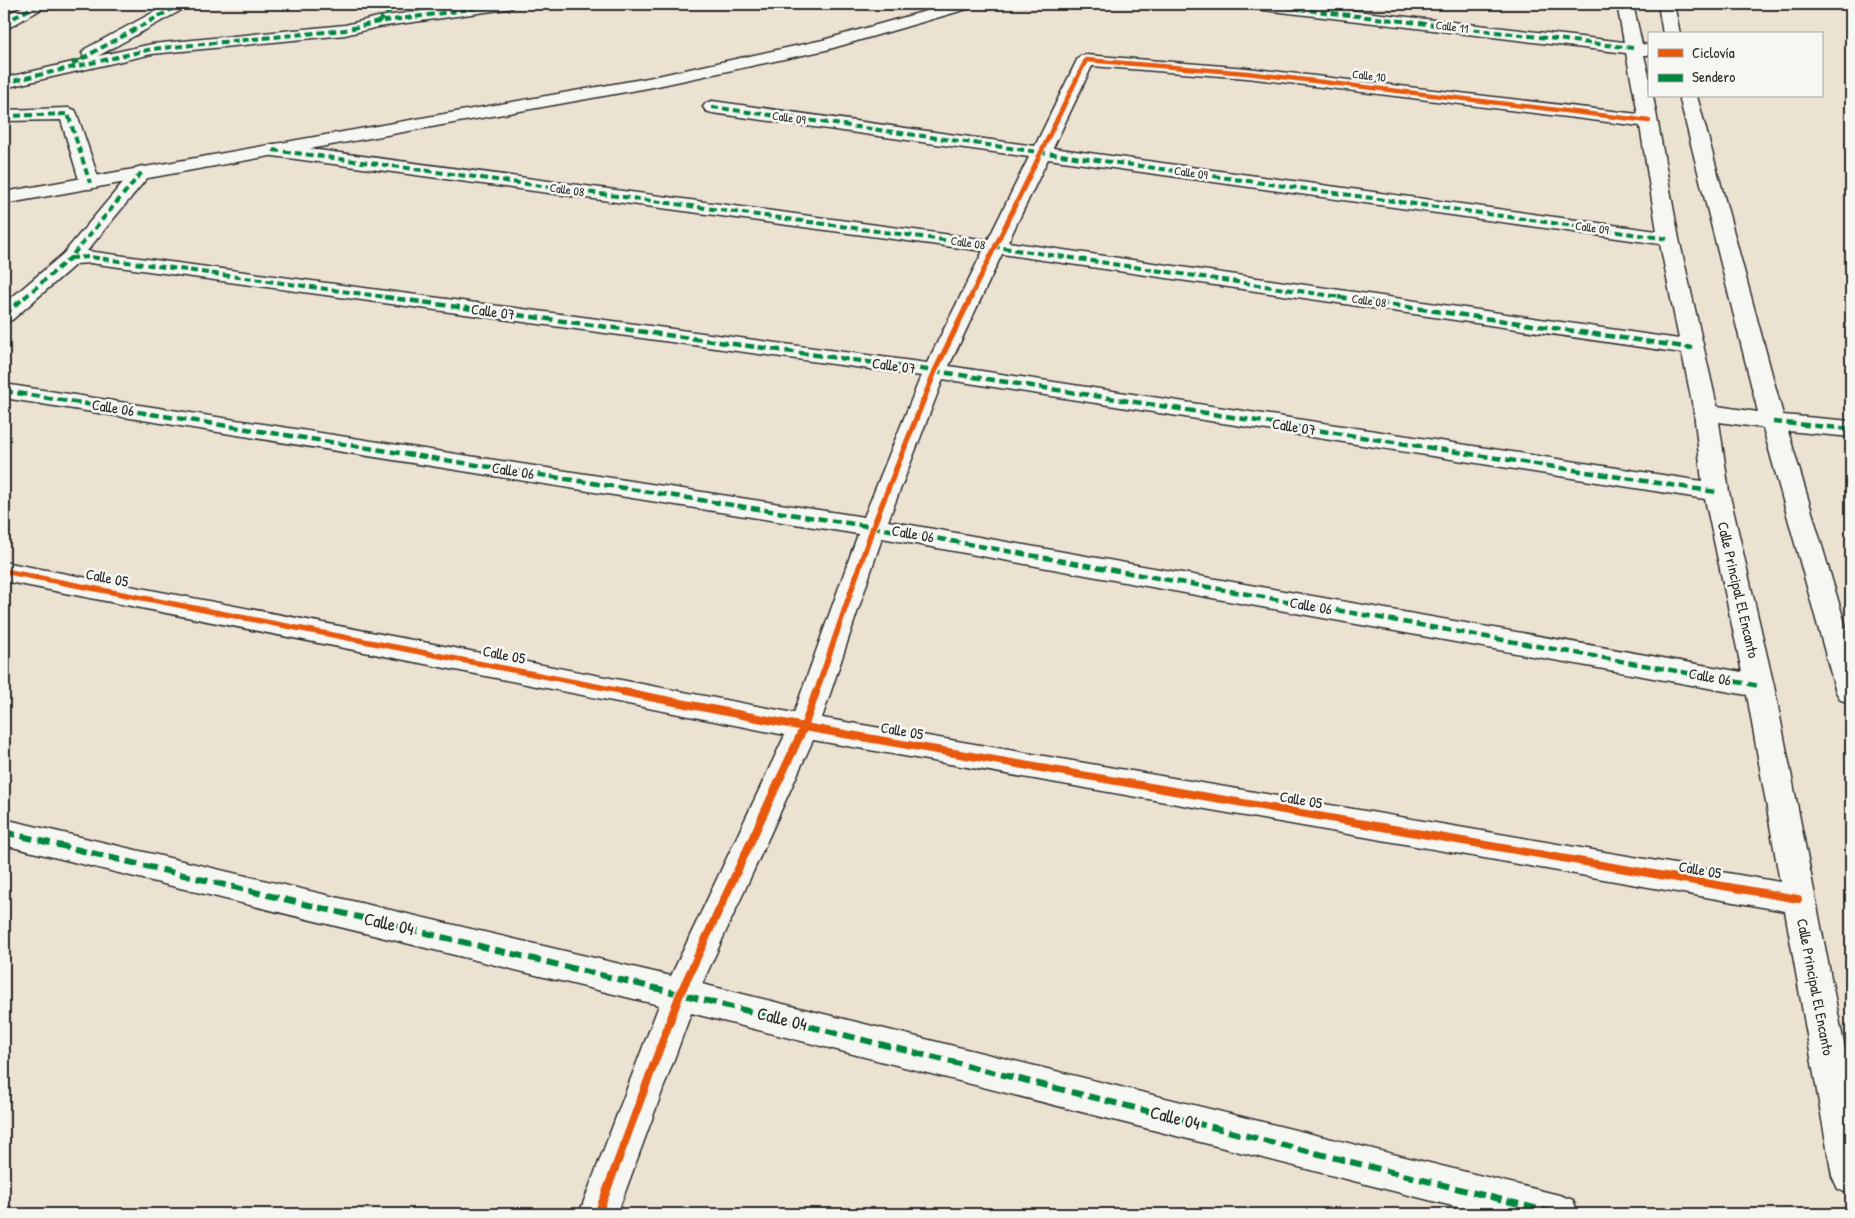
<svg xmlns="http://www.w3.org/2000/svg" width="1855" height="1218" font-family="'Patrick Hand',sans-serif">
  <rect width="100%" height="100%" fill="#ece2d2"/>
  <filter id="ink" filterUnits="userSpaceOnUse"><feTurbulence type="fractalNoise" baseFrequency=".02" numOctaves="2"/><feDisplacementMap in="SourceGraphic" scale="10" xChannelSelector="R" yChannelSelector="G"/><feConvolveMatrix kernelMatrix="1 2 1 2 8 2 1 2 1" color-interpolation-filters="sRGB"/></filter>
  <g filter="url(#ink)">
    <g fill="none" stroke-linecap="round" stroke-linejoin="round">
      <!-- street casing -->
      <g stroke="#2b2b2b" stroke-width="3">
        <g id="street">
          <polygon points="27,4 47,4 45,7 10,27 4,28 4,16"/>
          <polygon points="169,4 189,4 187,7 98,56 152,44 345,25 378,17 473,4 515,4 513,7 507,9 378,27 345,35 152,54 4,88 4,78 90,58 85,57 82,53 85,49"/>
          <path d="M 1247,4 L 1295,4 L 1624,42 L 1617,4 L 1633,4 L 1642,44 L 1649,45 L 1649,55 L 1644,55 L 1649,76 L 1649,96 L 1653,96 L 1679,239 L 1717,406 L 1758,412 L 1679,96 L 1697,96 L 1783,415 L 1851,421 L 1851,437 L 1788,431 L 1851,644 L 1851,703 L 1841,700 L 1836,692 L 1763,428 L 1719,422 L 1729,492 L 1774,686 L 1851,1080 L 1851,1195 L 1838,1189 L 1832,1176 L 1785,911 L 813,740 L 702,984 L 1559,1195 L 1573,1200 L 1578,1214 L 1484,1214 L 691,1013 L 617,1214 L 579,1214 L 659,1005 L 4,845 L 4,819 L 671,976 L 785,735 L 4,581 L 4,562 L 794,713 L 858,534 L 4,398 L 4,384 L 864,517 L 921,376 L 90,263 L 76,264 L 12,320 L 4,322 L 4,304 L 63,254 L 135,168 L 142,166 L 149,168 L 152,172 L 87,251 L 927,363 L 983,251 L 273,156 L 266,154 L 263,150 L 266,146 L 273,144 L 988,240 L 1029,157 L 712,113 L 706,111 L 703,107 L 706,103 L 712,101 L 1035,146 L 1077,60 L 1080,56 L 1086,55 L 1247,68 L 1638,114 L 1626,53 L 1255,9 L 1249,7 ZM 1092,66 L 1247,78 L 1640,126 L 1657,231 L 1053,148 ZM 1048,159 L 1660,244 L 1679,339 L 1008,242 ZM 1002,254 L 1682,353 L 1694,412 L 1702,481 L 949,366 ZM 943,379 L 1705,499 L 1742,672 L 888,521 ZM 882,538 L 1747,695 L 1780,882 L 822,718 Z"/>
          <polygon points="1658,4 1674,4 1680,34 1663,34"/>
          <polygon points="68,108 75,110 77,114 100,183 97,187 90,189 83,187 80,183 61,120 4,121 4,110"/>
        </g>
      </g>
      <!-- secondary casing -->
      <g stroke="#2b2b2b" stroke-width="3">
        <polygon id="secondary" points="951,4 976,4 974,7 826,50 648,88 4,204 4,192 648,78 823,40"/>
      </g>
      <!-- street -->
      <use href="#street" fill="#f6f6f2" fill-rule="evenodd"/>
      <!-- secondary -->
      <use href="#secondary" fill="#f6f6f2" fill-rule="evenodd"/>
      <!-- quiet-far2 -->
      <g stroke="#00873e" stroke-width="4" stroke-dasharray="7 4" stroke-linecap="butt">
        <polyline points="1255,4 1633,48"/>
        <polyline points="378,22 397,4"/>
        <polyline points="4,23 39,4"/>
        <polyline points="72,64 181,4"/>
        <polyline points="4,83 152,49 345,30 378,22 507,4"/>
        <polyline points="712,107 1669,239"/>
        <polyline points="4,116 68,114 90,183"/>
        <polyline points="273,150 996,247 1347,298"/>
        <polyline points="70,258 90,257 393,298"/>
        <polyline points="24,298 70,258 142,172"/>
      </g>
      <!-- quiet-far1 -->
      <g stroke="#00873e" stroke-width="4.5" stroke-dasharray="9 4.5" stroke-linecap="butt">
        <polyline points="384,297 935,371 1716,492"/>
        <polyline points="1338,297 1692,348"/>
        <polyline points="4,315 25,297"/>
        <polyline points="4,391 873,527 1760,686"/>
        <polyline points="1773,422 1851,429"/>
      </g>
      <!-- quiet -->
      <polyline stroke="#00873e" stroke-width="6" stroke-dasharray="12 6" stroke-linecap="butt" points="4,832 680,994 1559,1214"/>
      <!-- cycleway-far2 casing -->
      <g stroke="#f6f6f2" stroke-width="6">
        <polyline id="cycleway-far2" points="970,298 1086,60 1247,73 1649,121"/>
      </g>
      <!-- cycleway-far1 casing -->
      <g stroke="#f6f6f2" stroke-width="9">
        <g id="cycleway-far1">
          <polyline points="4,571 631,693"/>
          <polyline points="816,693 873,527 935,371 971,297"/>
        </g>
      </g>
      <!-- cycleway casing -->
      <g stroke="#f6f6f2" stroke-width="11">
        <g id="cycleway">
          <polyline points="624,692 804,727 1798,899"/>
          <polyline points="598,1214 680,994 804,727 816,692"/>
        </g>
      </g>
      <!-- cycleway-far2 -->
      <use href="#cycleway-far2" stroke="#e8590c" stroke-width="4.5"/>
      <!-- cycleway-far1 -->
      <use href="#cycleway-far1" stroke="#e8590c" stroke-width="5.5"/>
      <!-- cycleway -->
      <use href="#cycleway" stroke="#e8590c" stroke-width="8"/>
    </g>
  </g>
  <g text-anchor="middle" stroke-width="5" stroke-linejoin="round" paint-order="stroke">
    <!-- far-street labels -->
    <g font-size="12" fill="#2b2b2b" stroke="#f6f6f2">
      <text transform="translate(1452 27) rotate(7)" y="4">Calle 11</text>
      <text transform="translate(1369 76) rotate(7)" y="4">Calle 10</text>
      <text transform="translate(789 118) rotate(8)" y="4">Calle 09</text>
      <text transform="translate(1191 173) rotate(8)" y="4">Calle 09</text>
      <text transform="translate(567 190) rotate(8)" y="4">Calle 08</text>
      <text transform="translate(1592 228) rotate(8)" y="4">Calle 09</text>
      <text transform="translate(968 243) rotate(8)" y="4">Calle 08</text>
      <text transform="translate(1369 301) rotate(8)" y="4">Calle 08</text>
    </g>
    <!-- street labels -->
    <g font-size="15" fill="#2b2b2b" stroke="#f6f6f2">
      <text transform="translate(493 312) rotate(8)" y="5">Calle 07</text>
      <text transform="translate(894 366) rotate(8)" y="5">Calle 07</text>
      <text transform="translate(113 408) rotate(9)" y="5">Calle 06</text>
      <text transform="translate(1294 427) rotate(9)" y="5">Calle 07</text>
      <text transform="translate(513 471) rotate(9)" y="5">Calle 06</text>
      <text transform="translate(913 534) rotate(10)" y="5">Calle 06</text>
      <text transform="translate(107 578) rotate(11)" y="5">Calle 05</text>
      <text transform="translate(1738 590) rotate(77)" y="5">Calle Principal El Encanto</text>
      <text transform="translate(1311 606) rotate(10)" y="5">Calle 06</text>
      <text transform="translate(504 655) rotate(11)" y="5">Calle 05</text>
      <text transform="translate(1710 677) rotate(10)" y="5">Calle 06</text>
      <text transform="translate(902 731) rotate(10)" y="5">Calle 05</text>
      <text transform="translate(1301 800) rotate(10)" y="5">Calle 05</text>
      <text transform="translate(1700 870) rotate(10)" y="5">Calle 05</text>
      <text transform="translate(1815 987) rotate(79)" y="5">Calle Principal El Encanto</text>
    </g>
    <!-- near-street labels -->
    <g font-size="18" fill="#2b2b2b" stroke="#f6f6f2">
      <text transform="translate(389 924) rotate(13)" y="6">Calle 04</text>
      <text transform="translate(782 1019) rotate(14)" y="6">Calle 04</text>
      <text transform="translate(1175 1118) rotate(14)" y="6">Calle 04</text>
    </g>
  </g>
  <!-- margin -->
  <rect width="1855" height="1218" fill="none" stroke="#f6f6f2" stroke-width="20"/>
  <rect x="10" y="10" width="1835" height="1198" fill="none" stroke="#2b2b2b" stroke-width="2" filter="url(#ink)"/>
  <!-- legend -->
  <rect x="1648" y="32" width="175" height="65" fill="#f6f6f2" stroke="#a5a5a2"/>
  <rect x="1658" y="49" width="25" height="8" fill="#e8590c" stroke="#a5a5a2"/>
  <text x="1692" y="58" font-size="15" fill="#2b2b2b">Ciclovía</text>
  <rect x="1658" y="74" width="25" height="8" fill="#00873e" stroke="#a5a5a2"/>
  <text x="1692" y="82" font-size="15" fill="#2b2b2b">Sendero</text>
</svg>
